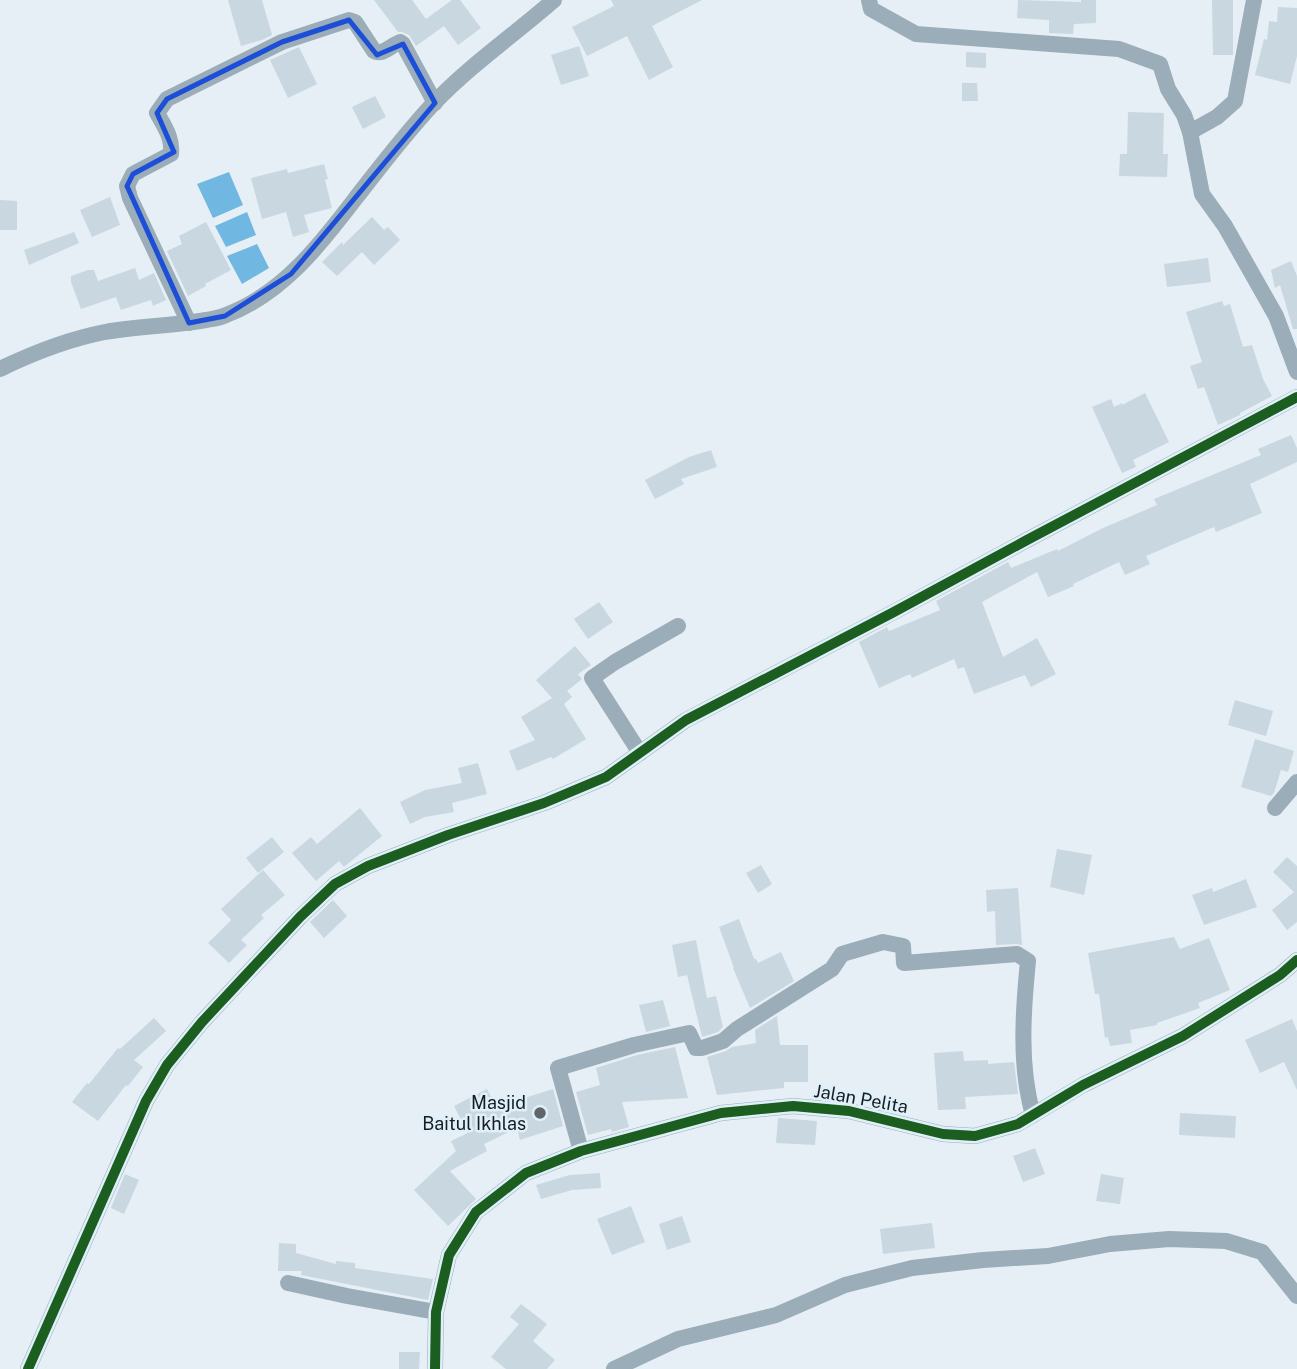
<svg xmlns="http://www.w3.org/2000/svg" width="1297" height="1369" font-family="'Public Sans',sans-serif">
  <rect width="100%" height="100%" fill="#e6eff5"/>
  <!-- water -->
  <g fill="#70b8e1">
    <polygon points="229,172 243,205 213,218 197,184"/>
    <polygon points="247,212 256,235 226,247 215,226"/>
    <polygon points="257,244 269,268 242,284 227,256"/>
  </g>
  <!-- building -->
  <g fill="#c9d7e0">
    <polygon points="228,0 262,0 272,35 262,40 241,46"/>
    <polygon points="374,0 412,0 426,19 452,0 460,0 481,28 458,45 444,26 416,46 409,35 402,32 398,32"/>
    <polygon points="611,0 702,0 652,26 673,67 649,80 627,36 587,56 572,27 614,6"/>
    <polygon points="1018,0 1081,2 1081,0 1096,0 1096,23 1074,24 1073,34 1049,33 1049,20 1017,18"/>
    <polygon points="1212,0 1233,0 1233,55 1213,55"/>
    <polygon points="1278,7 1297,8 1297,56 1290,84 1255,75 1264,39 1267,40 1269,21 1277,22"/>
    <polygon points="579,46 589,76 561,85 551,55"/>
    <polygon points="299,47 317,84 288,98 270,60"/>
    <polygon points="966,52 986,53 986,68 966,67"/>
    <polygon points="962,83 977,83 978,101 962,101"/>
    <polygon points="375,96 386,117 363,129 352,107"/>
    <polygon points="1128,112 1164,113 1163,154 1168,154 1167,177 1119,176 1120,154 1127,154"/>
    <polygon points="324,164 328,179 325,180 332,208 304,215 309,232 293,237 286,212 262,219 251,178 287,169 288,173"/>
    <polygon points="110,197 120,225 92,237 80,210"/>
    <polygon points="0,200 17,201 17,230 0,230"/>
    <polygon points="372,217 384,230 388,227 400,240 374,265 362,252 337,276 322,262 342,242 343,245"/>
    <polygon points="206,222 231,270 205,284 206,286 188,296 167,251 182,244 179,236"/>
    <polygon points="74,232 79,243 29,265 24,250"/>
    <polygon points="1208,258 1211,282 1167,287 1164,264"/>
    <polygon points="1291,261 1297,276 1297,329 1293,329 1280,285 1275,288 1271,270"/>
    <polygon points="135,268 139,280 154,273 166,300 153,306 151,300 121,310 116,297 81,309 71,282 71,276 88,270 94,270 98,281"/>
    <polygon points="1222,301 1224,306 1230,304 1243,347 1252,345 1263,379 1272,396 1240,413 1240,415 1218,425 1204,387 1198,389 1190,366 1202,362 1186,312"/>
    <polygon points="1145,393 1169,442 1133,460 1136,467 1122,473 1092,407 1111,399 1114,407 1122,403 1122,405"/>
    <polygon points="1291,435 1297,448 1297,462 1250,484 1262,513 1216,532 1214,527 1146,556 1150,564 1125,575 1119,562 1073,584 1074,586 1048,597 1037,572 982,602 1003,657 1037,638 1056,674 1031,687 1025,675 974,694 964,667 958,669 954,659 912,678 910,674 879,688 859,642 887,627 889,631 940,610 936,601 1008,562 1011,568 1057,549 1058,551 1103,528 1157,505 1154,499 1261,455 1258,449"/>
    <polygon points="711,450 717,467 681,479 684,484 655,499 645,480 689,457"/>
    <polygon points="599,602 613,622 588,639 574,619"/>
    <polygon points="575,646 591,665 578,674 582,679 567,691 572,697 564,704 586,739 553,759 551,757 517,771 509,751 535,740 521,717 552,698 536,680"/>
    <polygon points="1235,700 1273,711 1266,736 1228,725"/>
    <polygon points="1255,739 1294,751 1288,772 1281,770 1274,793 1271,796 1241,787"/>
    <polygon points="478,763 487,794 452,803 454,812 425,817 410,824 400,802 425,790 462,783 458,768"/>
    <polygon points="360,808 382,836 345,866 344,867 339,861 316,881 292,853 311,837 317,844"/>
    <polygon points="272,837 284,852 258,873 246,858"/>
    <polygon points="1057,849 1092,855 1084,895 1050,887"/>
    <polygon points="1287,857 1297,866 1297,922 1287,930 1272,910 1294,892 1273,872"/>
    <polygon points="761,865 772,884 758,893 746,873"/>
    <polygon points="263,870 285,895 261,915 264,918 241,940 247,945 229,963 208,943 231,920 221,909"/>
    <polygon points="1246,879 1257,907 1204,925 1192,895 1212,888 1213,892"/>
    <polygon points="1018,888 1022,945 1016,944 996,945 995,911 987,912 986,890"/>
    <polygon points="333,900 347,916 324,938 310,922"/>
    <polygon points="739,919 754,959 756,959 758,963 781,952 794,981 750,1008 733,968 734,968 719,927"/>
    <polygon points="1174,937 1180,949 1209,938 1230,990 1198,1003 1200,1008 1157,1023 1157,1025 1130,1030 1132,1043 1110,1046 1108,1037 1105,1038 1099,994 1095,994 1088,953"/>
    <polygon points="696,940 707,998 716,996 723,1027 718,1032 702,1037 687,975 678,977 672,945"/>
    <polygon points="663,1000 670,1026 646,1032 639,1005"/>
    <polygon points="777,1016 780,1045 808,1045 808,1082 784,1082 784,1088 717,1095 707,1057 726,1051 732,1047 756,1043 755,1030"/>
    <polygon points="154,1018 166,1031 134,1060 143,1067 128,1086 126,1085 98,1121 72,1102 87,1083 89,1084 118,1048 120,1049"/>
    <polygon points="1292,1019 1297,1031 1297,1090 1284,1062 1260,1073 1245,1040"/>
    <polygon points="675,1047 688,1098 622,1102 629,1127 612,1132 611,1129 588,1135 576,1092 600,1085 596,1068 637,1055"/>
    <polygon points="963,1051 964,1061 988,1060 988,1064 1014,1062 1018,1094 965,1097 966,1109 938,1110 934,1053"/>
    <polygon points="487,1089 496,1107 553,1089 563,1126 520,1140 517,1128 484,1144 487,1151 450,1171 476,1199 448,1226 414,1190 456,1151 451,1141 468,1133 454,1106"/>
    <polygon points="1180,1113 1236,1116 1235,1138 1179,1135"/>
    <polygon points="778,1118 817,1121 815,1145 776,1143"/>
    <polygon points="1035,1148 1045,1174 1023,1182 1013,1156"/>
    <polygon points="600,1173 601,1188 572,1190 541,1199 536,1185 570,1175"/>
    <polygon points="125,1174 139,1180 124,1214 111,1208"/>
    <polygon points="1101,1174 1124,1178 1120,1204 1096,1201"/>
    <polygon points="631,1206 645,1242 612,1255 597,1219"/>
    <polygon points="682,1216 691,1242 667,1250 659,1224"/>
    <polygon points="932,1223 935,1248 883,1254 880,1229"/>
    <polygon points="279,1243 296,1244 296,1253 336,1264 336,1261 355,1263 355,1268 433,1279 428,1300 301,1275 302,1271 278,1271"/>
    <polygon points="521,1304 547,1324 533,1341 555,1360 547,1369 506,1369 491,1357 519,1324 510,1317"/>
    <polygon points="399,1352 420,1352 419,1369 399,1369"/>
  </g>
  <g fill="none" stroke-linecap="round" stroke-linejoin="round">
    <!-- street -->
    <g stroke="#9aadb9" stroke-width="16">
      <polyline points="869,0 871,9 916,34 1119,49 1160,64 1168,89 1184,115 1190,132"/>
      <polyline points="1254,0 1235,101 1217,117 1190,132 1202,194 1225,226 1276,316 1297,372"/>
      <path d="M 189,323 L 130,198 L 127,186 L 133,174 L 171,154 C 173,138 164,126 157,113 L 167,99 L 282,42 L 349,20 L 355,22 L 374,51 C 383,56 391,45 400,42 L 403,44 L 435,103"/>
      <path d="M 0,369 C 33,353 69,339 105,332 C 138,326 172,326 206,320 C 212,319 220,318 226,315 C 282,294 320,245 355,199 C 380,167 405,134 433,104 C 469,66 514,35 554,0"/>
      <polyline points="640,753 592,678 615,662 678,626"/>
      <polyline points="1275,808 1297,782"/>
      <path d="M 581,1151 L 558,1068 L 634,1045 L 689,1033 L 696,1048 L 702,1048 L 723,1041 L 737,1029 L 832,969 L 842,954 L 883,942 L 903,946 L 904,963 L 1017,954 L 1028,961 C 1023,1011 1019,1066 1033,1115"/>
      <polyline points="288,1283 347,1296 436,1312"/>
      <polyline points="28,1369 146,1101 167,1065 202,1022 300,917 335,884 368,866 448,835 544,803 606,777 686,720 892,613 1027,540 1297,397"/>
      <polyline points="435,1369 436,1312 449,1255 476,1212 526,1173 581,1151 721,1113 793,1106 849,1111 943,1134 975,1136 1018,1124 1083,1085 1183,1036 1280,975 1297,960"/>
      <polyline points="614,1369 678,1339 776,1315 845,1285 912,1268 983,1260 1048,1256 1110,1244 1169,1239 1226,1241 1262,1252 1297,1296"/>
    </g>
    <!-- cycleway casing -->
    <g stroke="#e0f0fb" stroke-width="15">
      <g id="cycleway">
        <polyline points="28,1369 146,1101 167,1065 202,1022 300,917 335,884 368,866 448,835 544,803 606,777 686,720 892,613 1027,540 1297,397"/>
        <polyline points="435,1369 436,1312 449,1255 476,1212 526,1173 581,1151 721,1113 793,1106 849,1111 943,1134 975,1136 1018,1124 1083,1085 1183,1036 1280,975 1297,960"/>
      </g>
    </g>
    <!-- cycleway -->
    <use href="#cycleway" stroke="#1b5e20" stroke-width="10"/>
  </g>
  <!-- marked area -->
  <path fill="none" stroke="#1d4ed8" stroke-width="5" stroke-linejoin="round" d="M 349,20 L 377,55 L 403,44 L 435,103 L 291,274 L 225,316 L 189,323 L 127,186 L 133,174 L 174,152 L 157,113 L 167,99 L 282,42 Z"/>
  <!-- markers -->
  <circle fill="#5f666b" stroke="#e0f0fb" stroke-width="2.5" cx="540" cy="1113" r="7"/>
  <g text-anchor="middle" stroke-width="5" stroke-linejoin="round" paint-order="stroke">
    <!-- street labels -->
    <g font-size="18" fill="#161c20" stroke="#e0f0fb">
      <text transform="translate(861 1099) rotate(10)" y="6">Jalan Pelita</text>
    </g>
    <!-- poi labels -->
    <g font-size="18" fill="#161c20" stroke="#e0f0fb" text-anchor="end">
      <text x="526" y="1109">Masjid<tspan x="526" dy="21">Baitul Ikhlas</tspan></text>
    </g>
  </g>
</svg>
